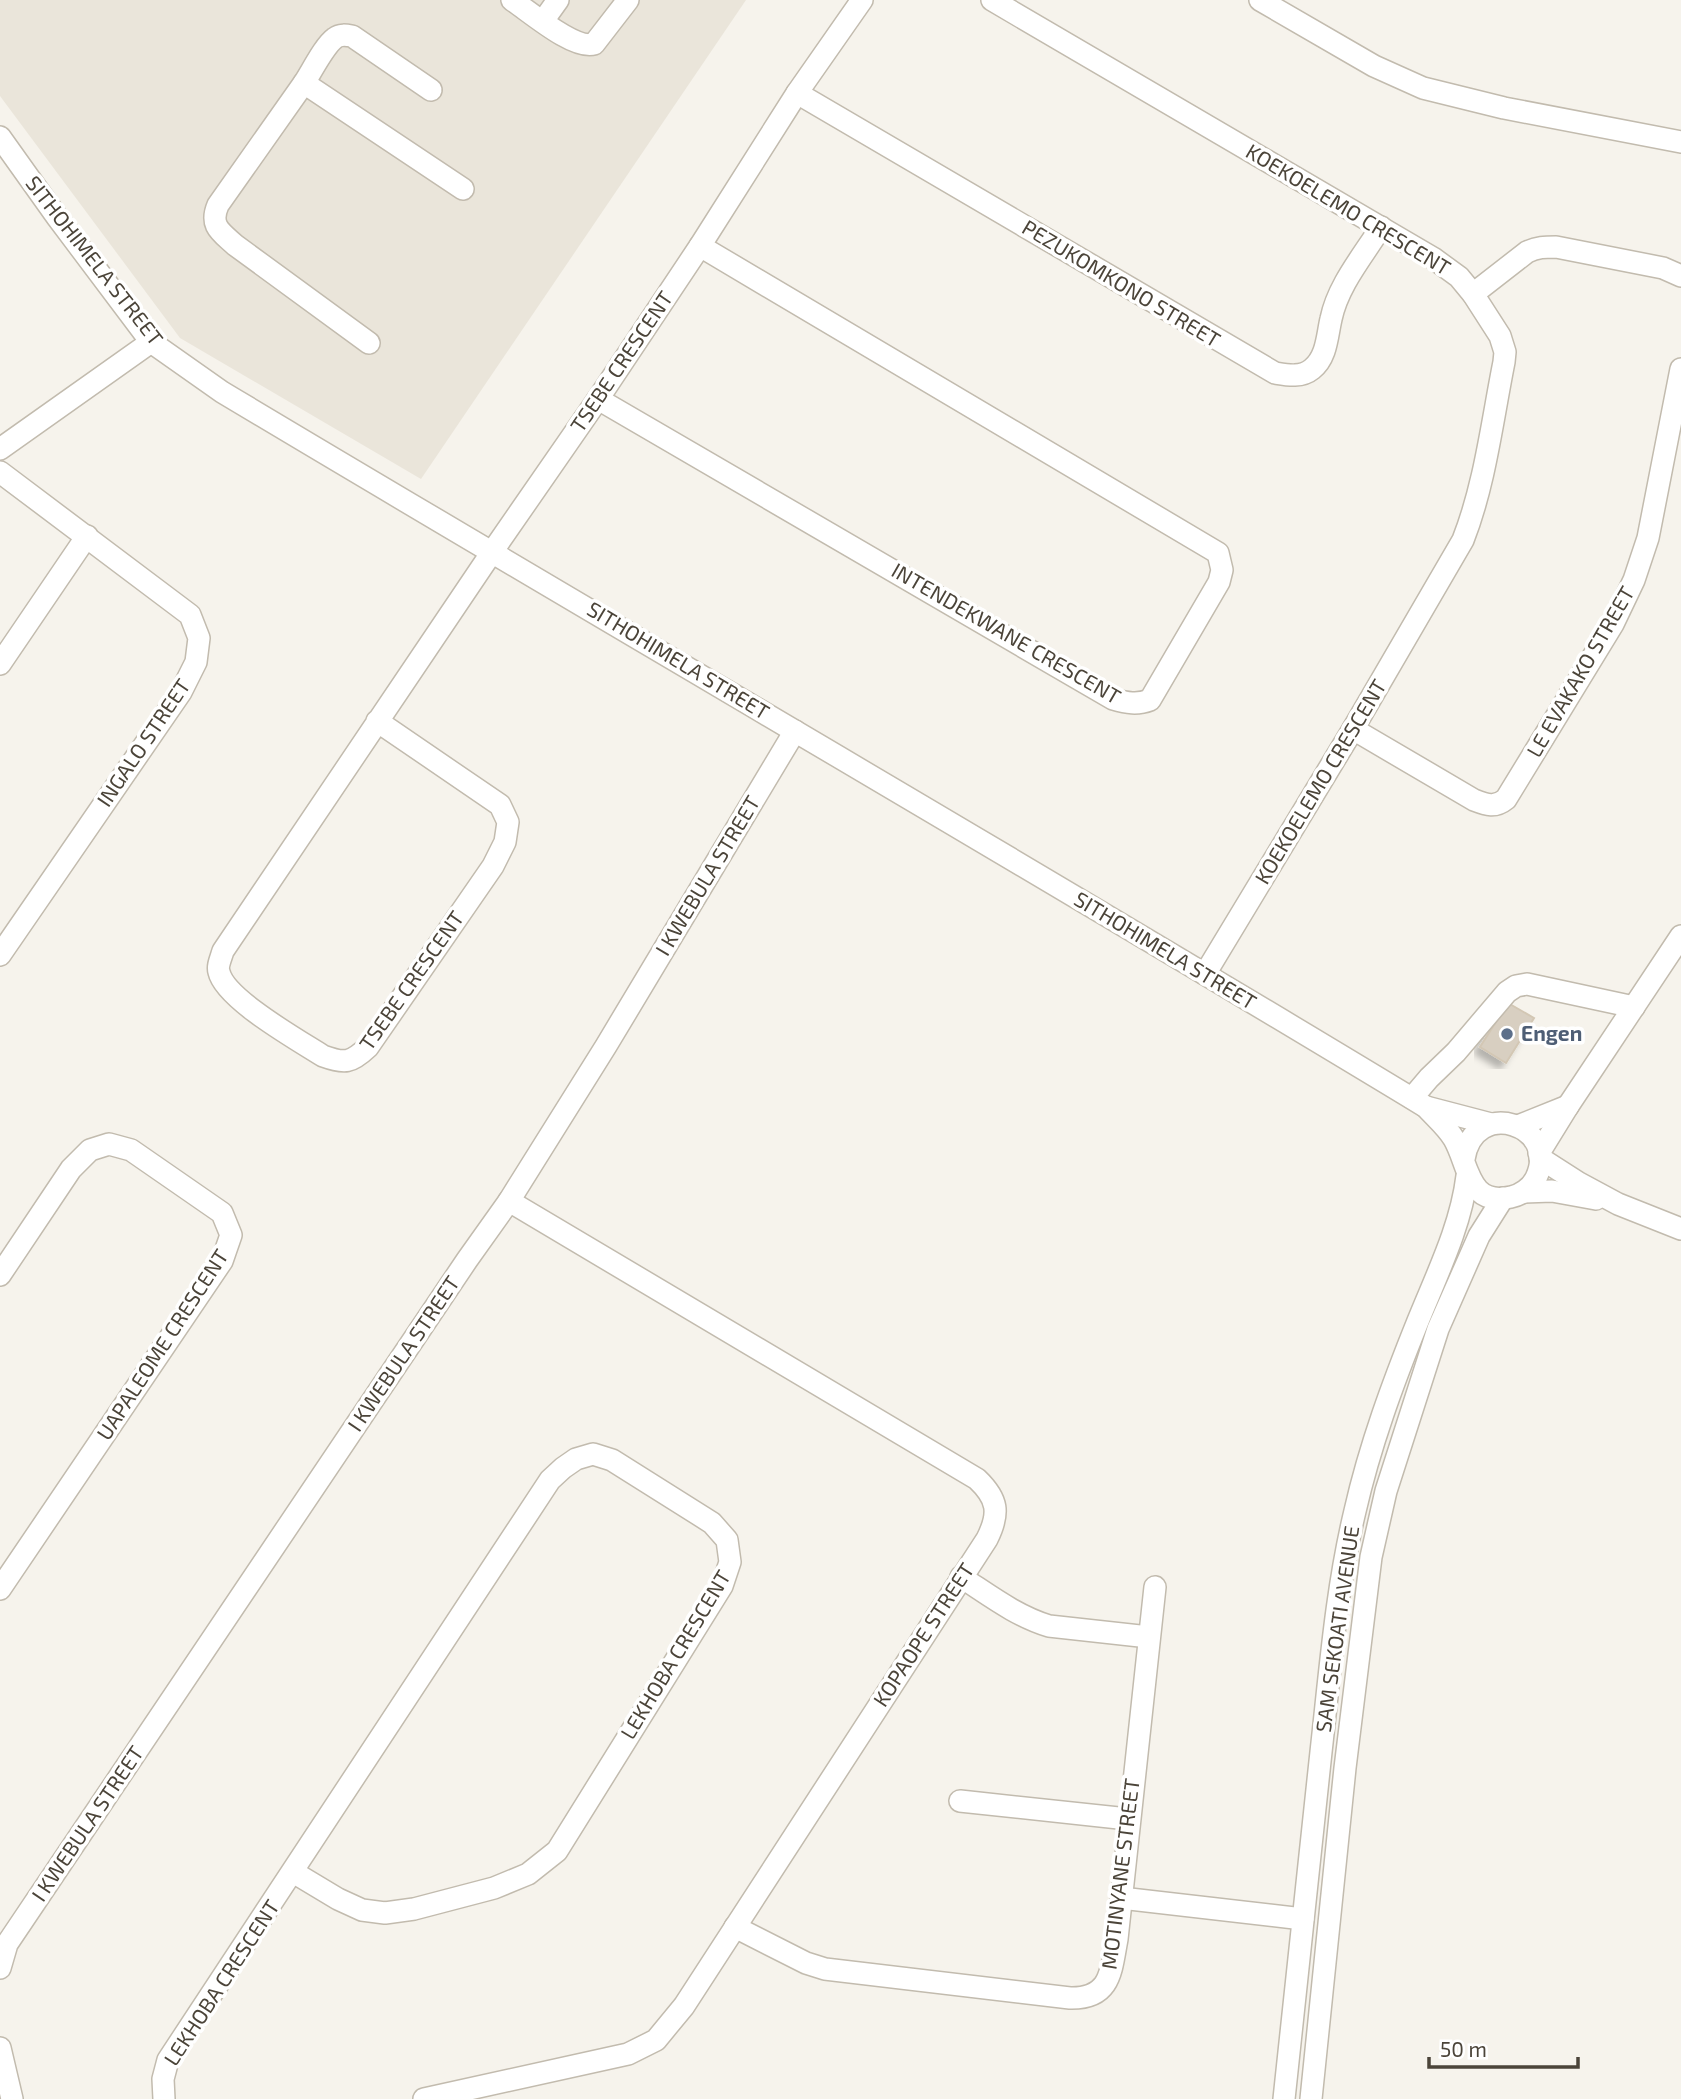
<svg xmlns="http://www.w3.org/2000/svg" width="1681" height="2099" font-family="'Exo 2',sans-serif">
  <defs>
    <filter id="shadow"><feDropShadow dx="-6" dy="6" stdDeviation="3.5" flood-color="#0004"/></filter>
  </defs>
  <rect width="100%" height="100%" fill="#f6f3ec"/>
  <!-- residential -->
  <polygon fill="#eae5da" points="0,0 746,0 421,479 180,338 0,96"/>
  <!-- building -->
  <polygon fill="#d8cfc1" stroke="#d3c7b4" stroke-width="2" filter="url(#shadow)" points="1508,1003 1534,1018 1506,1063 1480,1047"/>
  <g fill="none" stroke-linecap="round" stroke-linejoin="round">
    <!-- minor casing -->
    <g stroke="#c2bbae" stroke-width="24">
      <g id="minor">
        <path d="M 512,0 C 530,12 574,50 594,44 L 628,0"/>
        <path d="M 992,0 L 1433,258 L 1459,277 L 1473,294 L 1500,336 L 1505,352 L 1504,362 C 1492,422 1485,484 1463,540 L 1353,729 L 1205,974"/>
        <polyline points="1260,0 1374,66 1423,88 1504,108 1681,142"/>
        <polyline points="543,21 558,0"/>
        <path d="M 304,83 C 312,71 324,46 335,38 C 340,34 346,35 352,36 L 431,90"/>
        <path d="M 797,93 L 1275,373 C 1287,375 1301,378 1312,369 C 1327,357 1327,336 1331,319 C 1338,285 1363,256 1381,227"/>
        <path d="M 0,137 L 57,217 L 151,342 L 222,392 C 623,632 1027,865 1426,1107 C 1435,1117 1447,1127 1454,1139 C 1469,1165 1468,1207 1511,1197 C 1521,1195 1531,1188 1536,1178 C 1561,1125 1474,1096 1464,1159"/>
        <path d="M 1473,294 L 1527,252 C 1537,247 1545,247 1556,247 L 1663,268 L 1681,276"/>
        <path d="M 369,343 L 235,245 C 221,232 209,226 218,205 L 304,83 L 463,189"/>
        <path d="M 598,399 L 1113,699 C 1127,703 1137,705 1150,700 L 1219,582 L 1222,570 L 1218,553 L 700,246"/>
        <polyline points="0,449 151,342"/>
        <polyline points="0,472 190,615 199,638 196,662 181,692 0,955"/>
        <polyline points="0,664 87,536"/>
        <path d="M 377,721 L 500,805 L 508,822 L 505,842 L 493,866 L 368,1047 C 351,1063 345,1064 323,1056 C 298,1040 225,999 219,972 C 217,966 221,958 223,951 L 492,552 L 598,399 L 700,246 L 797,93 L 862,0"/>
        <path d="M 1353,729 L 1474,800 C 1487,805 1495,808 1506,799 L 1613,624 L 1634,580 L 1648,538 L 1681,369"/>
        <polyline points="1412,1098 1429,1078 1456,1052 1507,992 1516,986 1527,984 1634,1007"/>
        <polyline points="1426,1107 1491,1124"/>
        <polyline points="1518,1126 1568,1106"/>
        <polyline points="1539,1153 1568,1106 1681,936"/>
        <polyline points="1540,1158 1579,1183 1618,1204 1681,1229"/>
        <polyline points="1524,1192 1552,1191 1596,1199"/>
        <polyline points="0,1275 71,1169 90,1150 109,1144 131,1150 222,1213 231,1235 222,1261 0,1589"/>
        <path d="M 961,1577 C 989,1595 1016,1616 1049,1626 L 1149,1637"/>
        <polyline points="960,1801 1128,1819"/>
        <polyline points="1121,1898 1303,1919"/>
        <path d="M 735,1927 L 806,1963 L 825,1969 L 1070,1998 C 1111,1999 1111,1971 1117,1939 L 1155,1587"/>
        <polyline points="0,1968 7,1944 467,1260 509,1201 606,1046 795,731"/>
        <polyline points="0,2048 12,2099"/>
        <polyline points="164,2099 163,2079 168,2060 550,1480 563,1468 576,1459 593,1454 612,1460 712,1523 727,1540 730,1562 722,1586 557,1851 528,1874 494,1888 414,1909 385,1913 362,1910 338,1899 293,1872"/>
        <path d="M 424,2099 L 628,2054 L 656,2040 L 684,2006 L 987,1539 C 1000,1513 998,1499 977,1479 L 509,1201"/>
        <path d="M 1284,2099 C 1296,1983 1309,1868 1321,1752 C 1330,1672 1336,1590 1355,1511 C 1370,1445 1393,1383 1418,1321 C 1437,1274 1461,1226 1467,1176"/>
        <polyline points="1311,2099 1345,1768 1371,1557 1386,1491 1438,1329 1479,1236 1503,1198"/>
      </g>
    </g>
    <!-- minor -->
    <use href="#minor" stroke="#fff" stroke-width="21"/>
  </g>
  <!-- markers -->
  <circle fill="#5c6f8a" stroke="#fff" stroke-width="2.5" cx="1507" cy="1034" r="7"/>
  <g text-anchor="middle" stroke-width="7" stroke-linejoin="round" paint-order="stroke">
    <!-- street labels -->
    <g font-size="21" fill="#4b4439" stroke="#fff">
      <text transform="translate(1348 210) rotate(31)" y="7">KOEKOELEMO CRESCENT</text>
      <text transform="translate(94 261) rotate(52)" y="7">SITHOHIMELA STREET</text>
      <text transform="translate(1121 284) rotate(31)" y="7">PEZUKOMKONO STREET</text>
      <text transform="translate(622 362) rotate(-56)" y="7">TSEBE CRESCENT</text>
      <text transform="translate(1006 634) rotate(30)" y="7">INTENDEKWANE CRESCENT</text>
      <text transform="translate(678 661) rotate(31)" y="7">SITHOHIMELA STREET</text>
      <text transform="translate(1581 672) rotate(-60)" y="7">LE EVAKAKO STREET</text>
      <text transform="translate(144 743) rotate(-56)" y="7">INGALO STREET</text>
      <text transform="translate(1321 782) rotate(-59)" y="7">KOEKOELEMO CRESCENT</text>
      <text transform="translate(708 876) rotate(-59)" y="7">I KWEBULA STREET</text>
      <text transform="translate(1165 951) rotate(31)" y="7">SITHOHIMELA STREET</text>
      <text transform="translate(412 981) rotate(-55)" y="7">TSEBE CRESCENT</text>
      <text transform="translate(163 1345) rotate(-57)" y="7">UAPALEOME CRESCENT</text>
      <text transform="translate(404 1354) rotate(-56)" y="7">I KWEBULA STREET</text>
      <text transform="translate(1338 1629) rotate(-82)" y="7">SAM SEKOATI AVENUE</text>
      <text transform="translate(924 1635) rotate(-57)" y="7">KOPAOPE STREET</text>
      <text transform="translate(676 1655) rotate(-59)" y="7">LEKHOBA CRESCENT</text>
      <text transform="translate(88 1824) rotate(-56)" y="7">I KWEBULA STREET</text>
      <text transform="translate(1121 1874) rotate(-83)" y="7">MOTINYANE STREET</text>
      <text transform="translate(222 1983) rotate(-57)" y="7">LEKHOBA CRESCENT</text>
    </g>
    <!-- service labels -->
    <g font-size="21" font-weight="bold" fill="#4e5e75" stroke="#fff" text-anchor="start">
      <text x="1521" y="1041">Engen</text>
    </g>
  </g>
  <!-- scale -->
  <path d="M1429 2057v10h149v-10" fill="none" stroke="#4b4439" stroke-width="3.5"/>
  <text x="1440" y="2057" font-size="21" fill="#4b4439" stroke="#ffffff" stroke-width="5" paint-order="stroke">50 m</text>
</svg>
